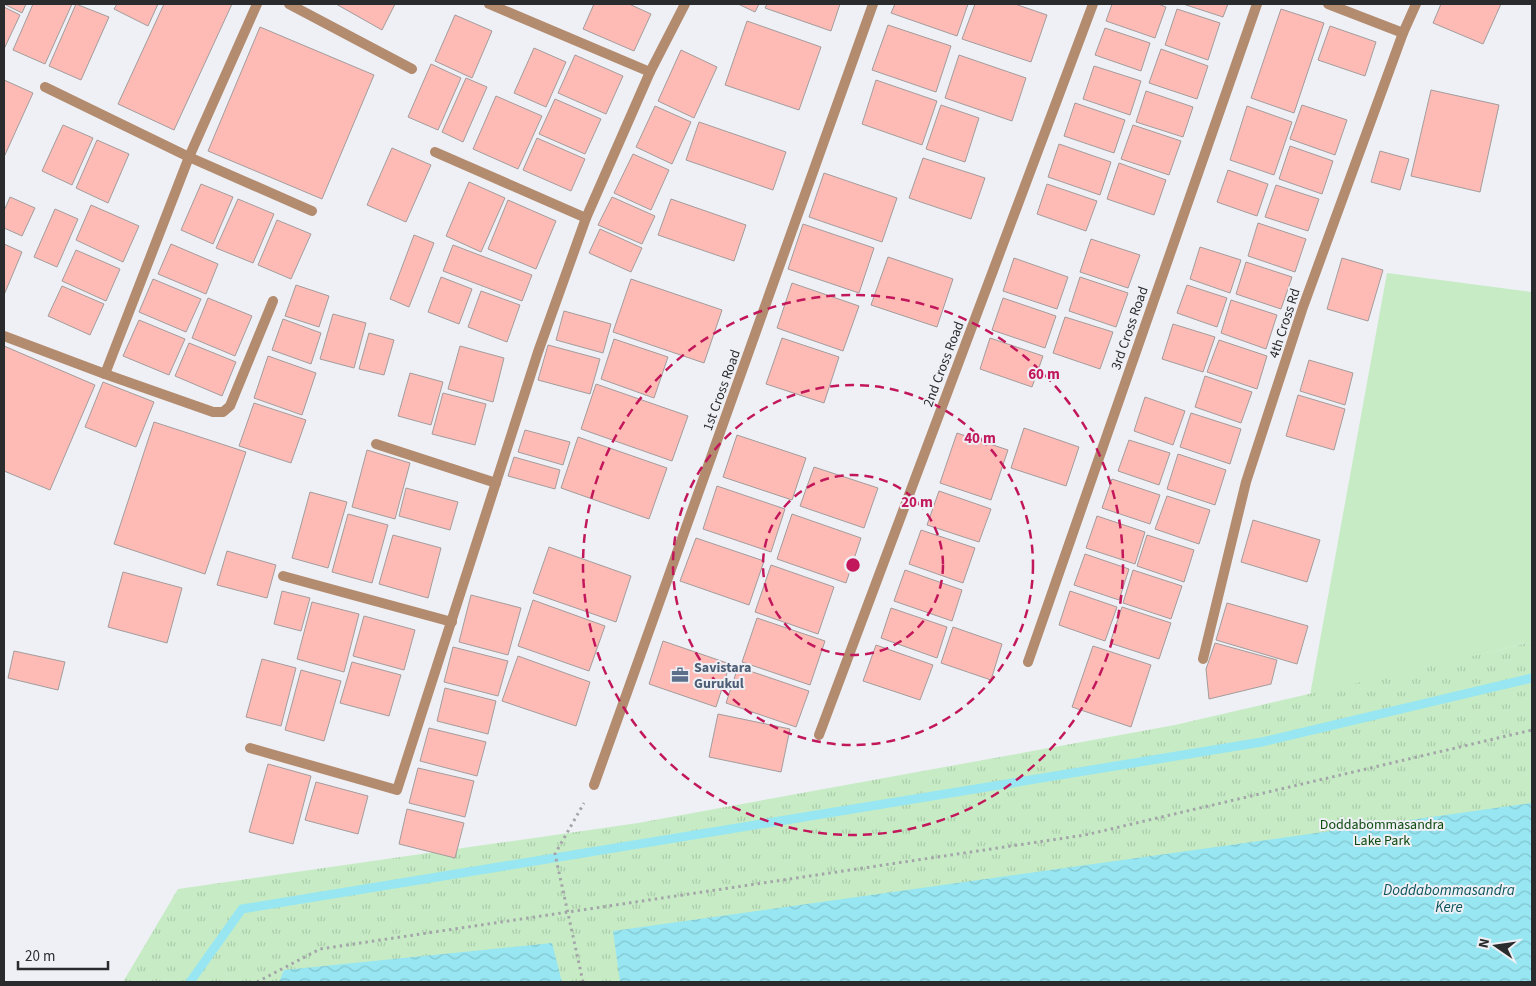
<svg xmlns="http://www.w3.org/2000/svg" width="1536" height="986" font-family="'Source Sans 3',sans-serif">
  <defs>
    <pattern id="park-tufts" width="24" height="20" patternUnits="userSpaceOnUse" patternTransform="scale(1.25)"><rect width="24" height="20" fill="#c7ecc5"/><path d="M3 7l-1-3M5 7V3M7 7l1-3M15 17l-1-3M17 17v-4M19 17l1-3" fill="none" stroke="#abcbaa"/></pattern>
    <pattern id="water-waves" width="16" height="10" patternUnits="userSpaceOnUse" patternTransform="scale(1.25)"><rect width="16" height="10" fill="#97e6f1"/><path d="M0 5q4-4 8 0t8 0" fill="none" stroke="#82c5cf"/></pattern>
  </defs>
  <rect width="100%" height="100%" fill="#eef0f5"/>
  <!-- green -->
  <polygon fill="#c7ecc5" points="1387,273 1532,292 1532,642 1310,695"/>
  <!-- park -->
  <polygon fill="url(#park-tufts)" points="1532,642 1532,982 123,982 178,889 638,823 1175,725"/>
  <!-- water -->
  <g fill="url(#water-waves)">
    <polygon points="1532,803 1532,982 620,982 613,931"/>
    <polygon points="552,943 562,982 279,982 284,970"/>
  </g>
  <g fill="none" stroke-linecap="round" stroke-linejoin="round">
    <!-- stream -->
    <polyline stroke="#97e6f1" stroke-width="9" points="190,982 242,909 1262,742 1532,678"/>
  </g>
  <!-- building -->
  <g fill="#febab5" stroke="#a39c9c">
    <polygon points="4,4 26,4 22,13"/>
    <polygon points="33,4 72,4 45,64 13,50"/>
    <polygon points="76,4 109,17 81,80 49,66"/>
    <polygon points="117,4 158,4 148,26 114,9"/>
    <polygon points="164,4 232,4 174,130 118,104"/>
    <polygon points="336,4 395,4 382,30"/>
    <polygon points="594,4 629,4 651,14 634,51 583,29"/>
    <polygon points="738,4 759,4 755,12"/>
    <polygon points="767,4 840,4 831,31 765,8"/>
    <polygon points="895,4 968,4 957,36 891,13"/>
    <polygon points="975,4 1015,4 1047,15 1031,62 962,39"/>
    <polygon points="1112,4 1158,4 1166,7 1155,38 1106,21"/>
    <polygon points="1183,4 1228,4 1223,17"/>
    <polygon points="1441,4 1501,4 1483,44 1433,23"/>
    <polygon points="4,7 20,15 4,49"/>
    <polygon points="1177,9 1220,23 1208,60 1165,45"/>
    <polygon points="1281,9 1324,23 1294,113 1251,98"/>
    <polygon points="455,15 492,31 472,78 435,61"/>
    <polygon points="747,21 821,47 799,110 725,85"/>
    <polygon points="888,25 951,46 936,92 872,70"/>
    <polygon points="1330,26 1376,42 1365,76 1318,60"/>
    <polygon points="260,27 374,75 322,199 208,151"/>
    <polygon points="1105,28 1150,43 1141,71 1095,55"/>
    <polygon points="534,48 566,62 546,107 514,93"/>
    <polygon points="1161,49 1208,66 1197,99 1149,83"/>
    <polygon points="681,50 717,67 694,118 658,101"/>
    <polygon points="575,55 623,76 606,114 558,93"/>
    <polygon points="959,55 1026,78 1012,121 945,98"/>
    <polygon points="431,64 461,78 438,130 408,117"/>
    <polygon points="1094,66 1141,81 1130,115 1083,99"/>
    <polygon points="466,78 487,87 463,142 442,132"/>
    <polygon points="4,80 33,93 4,157"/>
    <polygon points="876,80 937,101 922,145 862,124"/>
    <polygon points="1431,90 1499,105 1480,192 1411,176"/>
    <polygon points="1146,91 1193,107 1183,137 1136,122"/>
    <polygon points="496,96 542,116 518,169 473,149"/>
    <polygon points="555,99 601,119 585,154 539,134"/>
    <polygon points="1075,103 1125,120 1114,153 1064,136"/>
    <polygon points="941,105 979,118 965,162 926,149"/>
    <polygon points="1302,105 1347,120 1335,155 1290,139"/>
    <polygon points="655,106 691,122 672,164 636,147"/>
    <polygon points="1247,106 1292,122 1274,175 1230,160"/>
    <polygon points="699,122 786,152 773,190 686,160"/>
    <polygon points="63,125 93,138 72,185 42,171"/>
    <polygon points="1133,125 1181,141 1169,175 1121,159"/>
    <polygon points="537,138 585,159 571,191 523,170"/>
    <polygon points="97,140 129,154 108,203 76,188"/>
    <polygon points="1059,144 1111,162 1100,195 1048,177"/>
    <polygon points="1290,146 1333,161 1322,194 1279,179"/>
    <polygon points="392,148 431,165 406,222 367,205"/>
    <polygon points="1380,151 1409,159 1400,190 1371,182"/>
    <polygon points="633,154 669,170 651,210 614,193"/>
    <polygon points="923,158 985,178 971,219 909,198"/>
    <polygon points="1119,163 1166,180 1154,215 1107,199"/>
    <polygon points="1228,170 1268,184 1257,216 1217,202"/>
    <polygon points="824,173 897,198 882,242 809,217"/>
    <polygon points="469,182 505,198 481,252 446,236"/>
    <polygon points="201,184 233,197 213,244 181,230"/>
    <polygon points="1047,184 1097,201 1086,231 1037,214"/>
    <polygon points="1276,185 1319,199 1308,231 1265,217"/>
    <polygon points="10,197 35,208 22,236 4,228 4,211"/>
    <polygon points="612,197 655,216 642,244 598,225"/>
    <polygon points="238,199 274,214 253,263 216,248"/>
    <polygon points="671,199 746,225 734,261 658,235"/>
    <polygon points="508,200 556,221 536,269 488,249"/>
    <polygon points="91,205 139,226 123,262 76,240"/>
    <polygon points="55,209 78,219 57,267 34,257"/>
    <polygon points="277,220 311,234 291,279 258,265"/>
    <polygon points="1258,223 1306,239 1295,272 1248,256"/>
    <polygon points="803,224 874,248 859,293 788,269"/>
    <polygon points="600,229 642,248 631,272 589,253"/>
    <polygon points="414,235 434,243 409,307 390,299"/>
    <polygon points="1091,239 1140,255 1128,288 1080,272"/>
    <polygon points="4,244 22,252 4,295"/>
    <polygon points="171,244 218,264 206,294 158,274"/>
    <polygon points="453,245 532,275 522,301 443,271"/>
    <polygon points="1200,247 1241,260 1230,293 1190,279"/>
    <polygon points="76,250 120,269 106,301 62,281"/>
    <polygon points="888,257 953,279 937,327 871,305"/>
    <polygon points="1014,258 1068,277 1057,309 1003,291"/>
    <polygon points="1342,258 1383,270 1368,321 1327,309"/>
    <polygon points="1246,262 1292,277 1281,309 1236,294"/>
    <polygon points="441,277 472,289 459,324 428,312"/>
    <polygon points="1080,277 1128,293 1116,327 1069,311"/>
    <polygon points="153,279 201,299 186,332 139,312"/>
    <polygon points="631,279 722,310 704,363 613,332"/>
    <polygon points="792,283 859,306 843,351 777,328"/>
    <polygon points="296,285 329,296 319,327 285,316"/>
    <polygon points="1187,285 1227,298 1217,327 1177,313"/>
    <polygon points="62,286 104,304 90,335 48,316"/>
    <polygon points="481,291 520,305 507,342 468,327"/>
    <polygon points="208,298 252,316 235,356 192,338"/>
    <polygon points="1003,298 1056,316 1045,348 992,330"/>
    <polygon points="1231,300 1277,315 1266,349 1221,333"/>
    <polygon points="564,311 611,324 603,353 556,340"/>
    <polygon points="333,314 366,323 354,368 320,359"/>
    <polygon points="1065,317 1113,332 1100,369 1053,353"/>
    <polygon points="283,319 321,333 311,364 272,350"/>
    <polygon points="139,320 185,339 169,375 123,356"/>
    <polygon points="1173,324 1215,337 1203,372 1162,359"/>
    <polygon points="369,333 394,340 384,375 359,369"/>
    <polygon points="782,338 839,357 824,403 766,384"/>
    <polygon points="990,338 1043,356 1032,387 980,369"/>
    <polygon points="614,339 668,357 654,398 601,379"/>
    <polygon points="1219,340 1267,356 1257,389 1207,372"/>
    <polygon points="189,343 236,362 222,396 175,376"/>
    <polygon points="548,345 600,359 590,394 538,380"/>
    <polygon points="4,346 95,385 50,490 4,471"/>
    <polygon points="460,346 504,358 493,402 448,389"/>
    <polygon points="268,356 316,373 302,415 254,398"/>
    <polygon points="1309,360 1353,373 1345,405 1300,391"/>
    <polygon points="410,373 443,382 431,425 398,416"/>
    <polygon points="1205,376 1252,392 1241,423 1195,407"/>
    <polygon points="103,382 154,402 136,447 85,427"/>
    <polygon points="596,384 688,416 672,461 581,429"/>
    <polygon points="443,393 486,404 475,445 432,434"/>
    <polygon points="1298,395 1345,409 1334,450 1286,436"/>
    <polygon points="1145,397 1185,411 1173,445 1134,431"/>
    <polygon points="254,403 306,420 291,463 239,446"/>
    <polygon points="1191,413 1241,429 1230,464 1180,447"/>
    <polygon points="154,422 246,452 205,574 114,544"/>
    <polygon points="1024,428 1079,447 1066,486 1011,468"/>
    <polygon points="525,430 570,442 563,465 518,452"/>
    <polygon points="957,433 1008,450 991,500 940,483"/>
    <polygon points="737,435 806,458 792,500 723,477"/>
    <polygon points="578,437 667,468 649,519 561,488"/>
    <polygon points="1129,440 1170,453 1159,485 1118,471"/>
    <polygon points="367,450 410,463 395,519 352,507"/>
    <polygon points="1178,454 1226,470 1215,505 1167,489"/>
    <polygon points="514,457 560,470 555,489 508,476"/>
    <polygon points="814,467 878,488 864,528 800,506"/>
    <polygon points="1112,479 1160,495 1150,524 1102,508"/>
    <polygon points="717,486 785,509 771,552 703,529"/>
    <polygon points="406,488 458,502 450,530 399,516"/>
    <polygon points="939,491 991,509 979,542 927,525"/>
    <polygon points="310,492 347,502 328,568 292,558"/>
    <polygon points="1167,496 1210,510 1199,544 1155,529"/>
    <polygon points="348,514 388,525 372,583 332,572"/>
    <polygon points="792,514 861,538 846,583 777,559"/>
    <polygon points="1097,516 1145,532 1135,564 1086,548"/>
    <polygon points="1253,520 1320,540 1307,582 1241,562"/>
    <polygon points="921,530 975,548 963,583 909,564"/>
    <polygon points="393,535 441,548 428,598 379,584"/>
    <polygon points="1147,535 1194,550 1184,582 1137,566"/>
    <polygon points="696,538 764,561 749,605 680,581"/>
    <polygon points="549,547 631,576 616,622 533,593"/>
    <polygon points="227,551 276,565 267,598 217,585"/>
    <polygon points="1085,554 1129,569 1119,600 1074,585"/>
    <polygon points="771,565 834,587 818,634 755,612"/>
    <polygon points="905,570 962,590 952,621 894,601"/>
    <polygon points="1133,570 1182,586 1171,619 1123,603"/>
    <polygon points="123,572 182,588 167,643 108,627"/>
    <polygon points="282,591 310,598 301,631 274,624"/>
    <polygon points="1070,591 1117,607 1105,641 1059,625"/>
    <polygon points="471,595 521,608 508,655 459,642"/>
    <polygon points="533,600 605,626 589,671 518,646"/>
    <polygon points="312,602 359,614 344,672 297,659"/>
    <polygon points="1227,603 1308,626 1297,664 1216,640"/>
    <polygon points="1122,607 1171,623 1159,659 1110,643"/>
    <polygon points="891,608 947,627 937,658 881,638"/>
    <polygon points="364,616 415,630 404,670 353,656"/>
    <polygon points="757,618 825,641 810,685 742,662"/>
    <polygon points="953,627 1002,644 991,680 941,663"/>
    <polygon points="663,641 730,664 716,707 649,684"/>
    <polygon points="1215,643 1277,660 1271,684 1209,699 1206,669"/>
    <polygon points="876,645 933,665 920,700 863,681"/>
    <polygon points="1093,646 1151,665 1131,727 1072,707"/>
    <polygon points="453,647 508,661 498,696 444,682"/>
    <polygon points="14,651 65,662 58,690 8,678"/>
    <polygon points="518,656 590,682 576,726 502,701"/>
    <polygon points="262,659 296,668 281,726 246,717"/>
    <polygon points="352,662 401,675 389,716 340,703"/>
    <polygon points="738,667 809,691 796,727 726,703"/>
    <polygon points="301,670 341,681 324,741 285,730"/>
    <polygon points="445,688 496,701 488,734 437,721"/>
    <polygon points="718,714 790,729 781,772 709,757"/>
    <polygon points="429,728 486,742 477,776 420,761"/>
    <polygon points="268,764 311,776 293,844 249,832"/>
    <polygon points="418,768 474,781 465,817 409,803"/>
    <polygon points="316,782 368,796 358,834 305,820"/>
    <polygon points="407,809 464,823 455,858 399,844"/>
  </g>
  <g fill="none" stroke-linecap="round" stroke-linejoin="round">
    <!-- path -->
    <g stroke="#a3a5a9" stroke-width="3" stroke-dasharray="2.5 4" stroke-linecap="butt">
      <polyline points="257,982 320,949 1085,835 1532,730"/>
      <polyline points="583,982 555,854 584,803"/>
    </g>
    <!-- minor -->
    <g stroke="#b38b6f" stroke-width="10">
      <polyline points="289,4 412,69"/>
      <polyline points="489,4 650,72"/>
      <polyline points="1328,4 1403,33"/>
      <polyline points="45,87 189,157 312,211"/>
      <polyline points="435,152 586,218"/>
      <polyline points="4,336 105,374 189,157 257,4"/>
      <polyline points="105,374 213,412 223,412 230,406 273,301"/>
      <polyline points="376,444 496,483"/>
      <polyline points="283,576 452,622"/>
      <polyline points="1203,659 1246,482 1303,307 1403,33 1416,4"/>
      <polyline points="1028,662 1257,4"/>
      <polyline points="819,735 1093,4"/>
      <polyline points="250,748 397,790 538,352 586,218 650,72 685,4"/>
      <polyline points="594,785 873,4"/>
    </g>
  </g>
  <!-- distance rings -->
  <g fill="none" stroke="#c2185b" stroke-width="2.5" stroke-dasharray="9 6">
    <circle cx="853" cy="565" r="90"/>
    <circle cx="853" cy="565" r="180"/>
    <circle cx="853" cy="565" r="270"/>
  </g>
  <!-- icons -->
  <defs>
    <g id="office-bare" transform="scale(1.35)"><path d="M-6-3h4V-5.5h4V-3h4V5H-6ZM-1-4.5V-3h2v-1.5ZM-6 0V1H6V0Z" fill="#5c6f8a" stroke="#eef0f5" stroke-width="2.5" paint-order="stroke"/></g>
  </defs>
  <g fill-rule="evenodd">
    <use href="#office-bare" x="680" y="675"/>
  </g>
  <g text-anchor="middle" stroke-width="4" stroke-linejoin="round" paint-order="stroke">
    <!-- street labels -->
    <g font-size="14" fill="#2a2b2d" stroke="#eef0f5">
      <text transform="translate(1284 323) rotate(-72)" y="5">4th Cross Rd</text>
      <text transform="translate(1129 328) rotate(-71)" y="5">3rd Cross Road</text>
      <text transform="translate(943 364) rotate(-69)" y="5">2nd Cross Road</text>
      <text transform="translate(721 390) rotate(-70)" y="5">1st Cross Road</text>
    </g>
    <!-- service labels -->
    <g font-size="14" font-weight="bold" fill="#4e5e75" stroke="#eef0f5" text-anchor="start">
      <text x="694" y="672">Savistara<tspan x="694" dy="16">Gurukul</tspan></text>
    </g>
    <!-- park labels -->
    <g font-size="14" fill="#0e4b0f" stroke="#eef0f5">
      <text x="1382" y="829">Doddabommasandra<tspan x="1382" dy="16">Lake Park</tspan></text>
    </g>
    <!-- water labels -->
    <g font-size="15" font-style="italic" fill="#0b535b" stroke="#eef0f5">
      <text x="1449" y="895">Doddabommasandra<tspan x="1449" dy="17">Kere</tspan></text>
    </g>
  </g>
  <circle cx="853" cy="565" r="8" fill="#c2185b" stroke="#eef0f5" stroke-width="2.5"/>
  <g font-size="15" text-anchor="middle" font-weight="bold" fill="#c2185b" stroke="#eef0f5" stroke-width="4" stroke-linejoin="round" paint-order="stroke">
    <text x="1044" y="379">60 m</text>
    <text x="980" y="443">40 m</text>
    <text x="917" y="507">20 m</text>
  </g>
  <!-- border -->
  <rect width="1536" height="986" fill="none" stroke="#2a2b2d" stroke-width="10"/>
  <!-- north arrow -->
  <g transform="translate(1496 946) rotate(283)" stroke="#eef0f5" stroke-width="4" paint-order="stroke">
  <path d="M0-4L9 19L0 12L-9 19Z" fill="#2a2b2d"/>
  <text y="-8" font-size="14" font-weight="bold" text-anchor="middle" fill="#2a2b2d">N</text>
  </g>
  <!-- scale -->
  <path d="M18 961v8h90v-8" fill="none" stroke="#2a2b2d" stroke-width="2.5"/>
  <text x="25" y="961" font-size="15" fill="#2a2b2d" stroke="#eef0f5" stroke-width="4" paint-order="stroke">20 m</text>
</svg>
